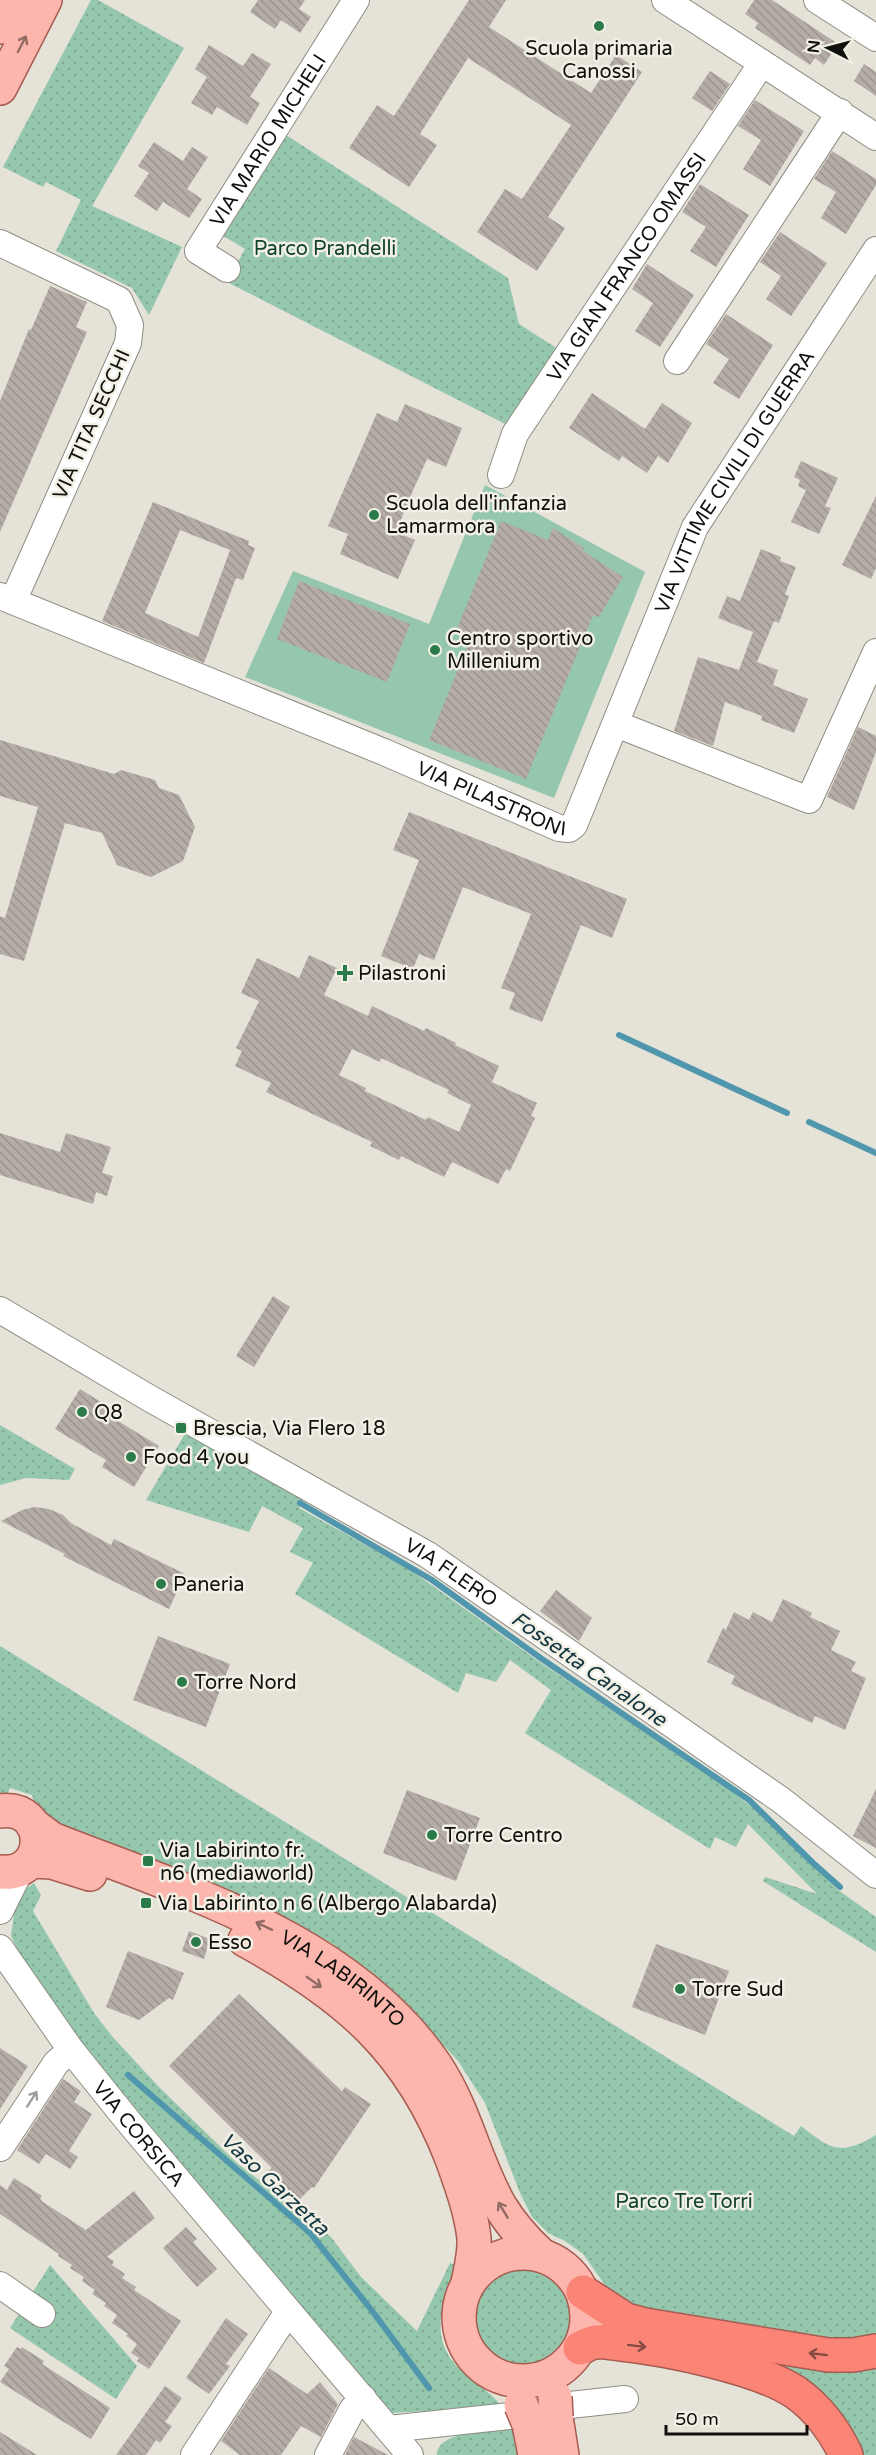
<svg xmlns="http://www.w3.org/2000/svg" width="876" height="2455" font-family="'Varela Round',sans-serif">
  <defs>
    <pattern id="grass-dots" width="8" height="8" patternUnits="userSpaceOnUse" patternTransform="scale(1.5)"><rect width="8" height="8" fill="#94c7ac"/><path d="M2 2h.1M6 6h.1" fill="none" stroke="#7faa93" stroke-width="1.8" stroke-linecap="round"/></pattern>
    <pattern id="building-back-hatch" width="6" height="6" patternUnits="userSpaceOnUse" patternTransform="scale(1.5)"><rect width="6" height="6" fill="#b5aca6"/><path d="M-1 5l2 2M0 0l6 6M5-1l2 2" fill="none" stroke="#9b938e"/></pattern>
  </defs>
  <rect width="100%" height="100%" fill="#e5e2d8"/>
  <!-- grass -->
  <g fill="url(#grass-dots)">
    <polygon points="91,0 98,0 184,48 92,206 182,247 149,315 132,288 56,251 81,200 46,182 43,187 3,167"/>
    <polygon points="286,135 508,278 519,324 558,349 509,426 227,282 245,249 220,234"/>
    <polygon points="0,1425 75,1469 69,1480 26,1478 0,1485"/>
    <polygon points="186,1432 303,1500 299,1508 409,1569 541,1663 720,1782 754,1809 838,1890 876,1917 876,1952 763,1881 765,1877 817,1894 748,1824 736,1847 715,1837 710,1849 525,1733 551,1690 510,1660 496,1682 466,1673 458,1693 295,1594 313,1563 290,1552 303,1528 262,1506 249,1532 146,1500"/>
    <path d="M 0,1646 L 794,2136 L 801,2126 C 831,2150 841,2156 876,2135 L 876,2335 L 855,2340 L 828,2339 L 632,2307 L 615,2299 L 583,2254 L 565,2241 L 548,2233 L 532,2217 L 520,2193 L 485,2103 L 458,2061 L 399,1997 L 372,1974 L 331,1943 L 250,1902 L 60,1833 L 36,1809 L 32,1795 L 10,1788 L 7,1795 L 0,1803 Z"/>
    <path d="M 34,1883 L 41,1895 L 33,1911 L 94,2013 L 111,2035 L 158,2086 L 236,2162 L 331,2237 L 361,2277 L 417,2331 L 450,2263 L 455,2265 C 444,2301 426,2339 461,2370 C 475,2383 490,2392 503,2407 L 391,2413 L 134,2111 L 81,2041 L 19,1953 L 11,1936 L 16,1899 L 23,1891 Z"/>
    <polygon points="50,2265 137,2366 116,2399 10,2328"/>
    <circle cx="523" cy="2315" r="49"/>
    <polygon points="680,2342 876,2365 876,2455 859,2455 849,2436"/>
    <path d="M 512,2427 L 519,2455 L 437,2455 C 437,2431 493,2430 512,2427 Z"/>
  </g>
  <!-- garden -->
  <polygon fill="#94c7ac" points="485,485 645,572 554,798 245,677 293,571 429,624"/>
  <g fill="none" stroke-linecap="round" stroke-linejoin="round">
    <!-- stream -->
    <g stroke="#5097ae" stroke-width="6">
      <polyline points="619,1035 787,1113"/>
      <polyline points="809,1122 876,1153"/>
      <polyline points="300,1503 432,1580 542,1659 749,1800 812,1862 840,1887"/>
      <polyline points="128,2075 310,2233 373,2312 429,2388"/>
    </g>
  </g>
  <!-- building -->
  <g fill="url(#building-back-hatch)" fill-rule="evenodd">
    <polygon points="258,0 305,0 299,9 311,17 300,33 281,20 275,29 250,12"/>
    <polygon points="469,0 506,0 489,27 591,93 616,55 642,72 548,217 565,228 537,271 477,232 505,189 522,199 571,125 468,58 420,134 437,145 409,187 349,148 377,105 394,116"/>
    <polygon points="754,0 772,0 838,44 824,65 815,58 810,65 755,28 758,23 745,14"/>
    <polygon points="209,45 243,66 252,53 271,64 250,97 260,103 247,125 217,107 212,115 191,103 207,77 195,69"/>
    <polygon points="864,64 876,72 876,96 854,81"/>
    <polygon points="710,71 730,84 712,111 692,98"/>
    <polygon points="755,100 804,131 770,186 743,169 761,140 738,126"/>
    <polygon points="154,142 183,161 192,147 208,157 187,189 202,199 189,218 163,202 157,211 134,196 149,173 138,166"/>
    <polygon points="832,151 876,179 876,185 846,234 821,218 836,192 814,179"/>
    <polygon points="700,184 749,215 716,267 690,251 706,227 682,212"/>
    <polygon points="780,232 827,263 791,316 766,299 781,276 760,262"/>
    <polygon points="647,264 694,295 660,347 635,331 653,303 632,289"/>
    <polygon points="50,286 87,302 76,327 87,332 0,532 0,401 29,329 31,330"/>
    <polygon points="726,314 773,345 739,399 713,383 729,359 706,344"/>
    <polygon points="592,393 645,429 662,403 692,423 668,463 658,456 647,473 622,456 619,461 569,428"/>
    <polygon points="405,404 462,428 446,467 427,459 411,495 396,532 415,540 398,579 340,554 348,534 328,526 377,413 397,422"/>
    <polygon points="801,461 838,478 825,506 831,508 819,534 791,522 806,490 798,486 800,480 794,477"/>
    <polygon points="876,496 876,568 871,579 842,565"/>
    <path d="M 153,502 L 249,541 L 248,545 L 255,548 L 243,580 L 236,578 L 204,663 L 102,621 ZM 180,530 L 230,550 L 198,637 L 145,613 Z"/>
    <polygon points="501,521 548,540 553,528 584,548 583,551 623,577 599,617 593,615 526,779 429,740 471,638 456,631"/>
    <polygon points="761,549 781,557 780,561 796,567 785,594 789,596 779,623 774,621 757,662 778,670 773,685 808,699 794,733 761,720 762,716 725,702 713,746 674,731 698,657 739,670 753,632 718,618 727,596 740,601"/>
    <polygon points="299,581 410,624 387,682 277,639"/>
    <polygon points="858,727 876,736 876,752 854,810 827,797"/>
    <polygon points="0,740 114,774 121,770 155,780 159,788 179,795 195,827 183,861 151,877 117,865 102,833 65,823 24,961 0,954 0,916 5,918 38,807 0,796"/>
    <polygon points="409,812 627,899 612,938 581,925 542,1022 509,1009 515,993 501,988 531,914 463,887 434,960 419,954 413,969 381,956 419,860 393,850"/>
    <path d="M 309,955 L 337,968 L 324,995 L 368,1016 L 372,1006 L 424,1031 L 426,1028 L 456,1043 L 455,1045 L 499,1066 L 492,1082 L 537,1103 L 531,1116 L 535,1118 L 510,1171 L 506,1169 L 498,1184 L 452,1162 L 444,1177 L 401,1156 L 399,1160 L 370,1146 L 372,1142 L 266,1092 L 271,1083 L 235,1066 L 242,1051 L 236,1048 L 259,1001 L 241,993 L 257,958 L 299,978 ZM 352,1049 L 380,1062 L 381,1058 L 449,1090 L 447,1093 L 471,1105 L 459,1132 L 428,1117 L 426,1120 L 365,1091 L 366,1088 L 339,1075 Z"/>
    <polygon points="0,1133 60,1152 66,1133 111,1147 102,1173 113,1176 107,1196 96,1192 93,1204 0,1175"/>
    <polygon points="273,1296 290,1307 254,1367 236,1356"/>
    <polygon points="80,1389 109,1407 105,1413 159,1446 134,1487 102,1467 106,1460 55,1429"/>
    <polygon points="34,1507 49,1509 63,1515 71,1523 111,1545 114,1539 185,1574 169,1609 63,1556 65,1554 1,1521 22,1510"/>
    <polygon points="556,1590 592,1618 579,1641 540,1611"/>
    <polygon points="783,1599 812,1613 810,1617 840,1631 831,1650 856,1662 851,1671 866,1678 845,1730 815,1716 812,1723 731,1684 735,1676 707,1662 723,1628 726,1630 734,1612 749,1620 753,1612 772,1622"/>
    <polygon points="158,1636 230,1664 206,1727 133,1700"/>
    <polygon points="876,1789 876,1848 853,1836"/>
    <polygon points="407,1790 480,1818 456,1881 383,1853"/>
    <polygon points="189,1931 210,1939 204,1959 182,1951"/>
    <polygon points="656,1944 729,1971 705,2035 632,2007"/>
    <polygon points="128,1951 184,1973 173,2000 169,1998 139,2020 106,2007"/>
    <polygon points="239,1994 342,2091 345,2087 371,2104 314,2188 312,2187 299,2200 268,2171 272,2168 169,2066"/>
    <polygon points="0,2048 28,2066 0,2109"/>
    <polygon points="63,2079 81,2091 74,2102 92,2114 69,2151 78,2157 70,2169 46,2154 39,2164 17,2150"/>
    <polygon points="14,2178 42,2196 40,2199 43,2202 86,2230 134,2191 155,2218 107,2257 114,2261 112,2265 125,2274 122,2278 136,2287 134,2290 181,2321 149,2369 137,2361 139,2358 131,2353 137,2344 126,2336 128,2334 112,2323 117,2315 104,2306 106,2303 92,2294 95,2290 82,2281 84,2277 70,2268 72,2265 58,2256 59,2254 0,2214 0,2185 7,2190"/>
    <polygon points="186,2227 197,2239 193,2242 217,2269 197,2287 163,2248"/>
    <polygon points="226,2318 248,2334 226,2364 230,2366 209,2394 186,2378"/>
    <polygon points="17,2347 21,2349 22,2347 44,2361 42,2364 110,2408 91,2439 0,2382 9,2369 4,2366"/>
    <polygon points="269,2368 307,2394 320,2382 338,2404 321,2437 301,2426 281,2455 240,2455 221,2441"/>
    <polygon points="165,2386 182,2398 165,2422 172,2426 160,2443 156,2440 146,2455 116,2455"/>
    <polygon points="0,2432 37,2455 0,2455"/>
    <polygon points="354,2437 388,2455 345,2455"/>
  </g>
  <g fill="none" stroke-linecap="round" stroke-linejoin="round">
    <!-- minor casing -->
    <g stroke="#8f8c83" stroke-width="28">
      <g id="minor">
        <polyline points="665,0 876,137"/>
        <polyline points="817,0 876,38"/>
        <polyline points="0,243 119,300 130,325 128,343 13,601"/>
        <path id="s1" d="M 227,269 L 198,251 L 356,0"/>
        <polyline points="677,361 840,112"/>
        <path id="s2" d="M 501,475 L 515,434 L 762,63"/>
        <path id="s3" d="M 0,596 L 384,752 L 559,828 L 569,829 L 574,825 L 695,527 L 876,250"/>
        <polyline points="616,724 809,800 876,652"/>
        <path id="s4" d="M 0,1310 L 149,1398 L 428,1555 L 781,1800 L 876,1875"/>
        <polyline points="0,1911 21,1869"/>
        <path id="s5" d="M 0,1948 L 71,2050 L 128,2121 L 410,2455"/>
        <polyline points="0,2148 56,2063 71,2050"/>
        <polyline points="0,2285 42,2314"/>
        <polyline points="570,2405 625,2399"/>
        <polyline points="389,2429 510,2416"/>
        <polyline points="194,2455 288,2312"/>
        <polyline points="328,2455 352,2410 363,2398"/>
      </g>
    </g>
    <!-- major casing -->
    <g stroke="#a85c51" stroke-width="36">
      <g id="major">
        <polyline points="0,27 16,0"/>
        <polyline points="0,88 45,0"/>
        <path d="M 0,1811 C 49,1804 50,1877 0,1872"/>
        <path id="s6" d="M 33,1825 L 52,1839 C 187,1892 351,1940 436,2066 C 466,2112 474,2160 500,2206 C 511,2224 525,2240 540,2254"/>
        <polyline points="31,1861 52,1862 90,1874"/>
        <path d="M 245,1940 C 346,1995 410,2050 452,2159 C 461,2184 471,2211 474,2238 C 475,2253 471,2268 468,2283"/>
        <circle cx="523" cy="2317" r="64"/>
        <polyline points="556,2417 562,2455"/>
        <polyline points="529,2424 535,2455"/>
      </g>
    </g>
    <!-- highway casing -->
    <g stroke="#a85c51" stroke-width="36">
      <g id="highway">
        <polyline points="583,2292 626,2320 645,2325 828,2355 853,2355 876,2351"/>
        <path d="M 580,2348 C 585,2346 591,2342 597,2342 C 604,2341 612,2343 620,2344 C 666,2349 757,2367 795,2392 C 817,2407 835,2431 846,2455"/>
      </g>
    </g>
    <!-- minor -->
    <use href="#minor" stroke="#fff" stroke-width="26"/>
    <!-- major -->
    <use href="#major" stroke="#fcb6ad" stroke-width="33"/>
    <!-- highway -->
    <use href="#highway" stroke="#fa8576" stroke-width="33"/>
    <!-- major-bridge casing -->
    <g stroke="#a85c51" stroke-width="36" stroke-linecap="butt">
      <g id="major-bridge">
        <polyline points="555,2397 556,2417"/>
        <polyline points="521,2405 529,2424"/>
      </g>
    </g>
    <!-- major-bridge -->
    <use href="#major-bridge" stroke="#fcb6ad" stroke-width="33"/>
  </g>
  <!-- one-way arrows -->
  <defs><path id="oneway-shaft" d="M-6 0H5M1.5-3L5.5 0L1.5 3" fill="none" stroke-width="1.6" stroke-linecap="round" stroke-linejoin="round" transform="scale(1.5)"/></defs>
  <g stroke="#926b65">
    <use href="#oneway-shaft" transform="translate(22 44) rotate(-63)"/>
    <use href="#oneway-shaft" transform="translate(264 1926) rotate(-155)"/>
    <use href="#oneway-shaft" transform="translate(314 1982) rotate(35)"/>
    <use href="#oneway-shaft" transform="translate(503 2210) rotate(-121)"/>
  </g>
  <use stroke="#9f9f9e" href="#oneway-shaft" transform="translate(32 2099) rotate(-57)"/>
  <g stroke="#854a41">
    <use href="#oneway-shaft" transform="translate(637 2346) rotate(7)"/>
    <use href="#oneway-shaft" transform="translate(818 2354) rotate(-173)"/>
  </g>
  <!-- markers -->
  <g fill="#2b7a4a" stroke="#f2f0e5" stroke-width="2">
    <circle cx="599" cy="26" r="6"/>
    <circle cx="374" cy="515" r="6"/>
    <circle cx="435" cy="650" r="6"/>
    <path d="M342 964h6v6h6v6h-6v6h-6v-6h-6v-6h6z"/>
    <circle cx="82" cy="1412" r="6"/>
    <rect x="175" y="1422" width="12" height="12" rx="3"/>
    <circle cx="131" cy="1457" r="6"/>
    <circle cx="161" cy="1584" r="6"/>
    <circle cx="182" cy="1682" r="6"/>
    <circle cx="432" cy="1835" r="6"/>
    <rect x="142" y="1855" width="12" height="12" rx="3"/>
    <rect x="140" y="1897" width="12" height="12" rx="3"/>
    <circle cx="196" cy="1942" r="6"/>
    <circle cx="680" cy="1989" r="6"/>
  </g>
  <g text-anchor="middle" stroke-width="5" stroke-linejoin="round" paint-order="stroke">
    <!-- poi labels -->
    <g font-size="20" fill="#10100c" stroke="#f2f0e5" text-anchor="start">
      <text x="599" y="55" text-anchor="middle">Scuola primaria<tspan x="599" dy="23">Canossi</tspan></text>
      <text x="386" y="510">Scuola dell'infanzia<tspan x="386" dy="23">Lamarmora</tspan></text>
      <text x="447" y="645">Centro sportivo<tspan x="447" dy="23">Millenium</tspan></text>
      <text x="358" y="980">Pilastroni</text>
      <text x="94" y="1419">Q8</text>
      <text x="193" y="1435">Brescia, Via Flero 18</text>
      <text x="143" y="1464">Food 4 you</text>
      <text x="173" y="1591">Paneria</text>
      <text x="194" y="1689">Torre Nord</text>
      <text x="444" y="1842">Torre Centro</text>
      <text x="160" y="1857">Via Labirinto fr.<tspan x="160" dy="23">n6 (mediaworld)</tspan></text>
      <text x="158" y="1910">Via Labirinto n 6 (Albergo Alabarda)</text>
      <text x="208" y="1949">Esso</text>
      <text x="692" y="1996">Torre Sud</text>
    </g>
    <!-- street labels -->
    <g font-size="20" fill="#10100c" stroke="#f2f0e5">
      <text dy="7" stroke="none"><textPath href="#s1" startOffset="165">VIA MARIO MICHELI</textPath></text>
      <text dy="7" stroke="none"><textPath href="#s2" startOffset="244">VIA GIAN FRANCO OMASSI</textPath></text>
      <text transform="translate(91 424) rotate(-66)" y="7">VIA TITA SECCHI</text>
      <text dy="7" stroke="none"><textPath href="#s3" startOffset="1002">VIA VITTIME CIVILI DI GUERRA</textPath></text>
      <text dy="7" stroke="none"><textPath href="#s3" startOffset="532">VIA PILASTRONI</textPath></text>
      <text dy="7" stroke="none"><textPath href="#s4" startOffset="522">VIA FLERO</textPath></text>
      <text dy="7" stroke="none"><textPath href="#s6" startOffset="348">VIA LABIRINTO</textPath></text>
      <text dy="7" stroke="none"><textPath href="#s5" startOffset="232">VIA CORSICA</textPath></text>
    </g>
    <!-- park labels -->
    <g font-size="20" fill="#10422d" stroke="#f2f0e5">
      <text x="325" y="255">Parco Prandelli</text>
      <text x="684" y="2208">Parco Tre Torri</text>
    </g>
    <!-- water labels -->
    <g font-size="21" font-style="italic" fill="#153741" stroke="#f2f0e5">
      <text transform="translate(589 1669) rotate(35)" y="7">Fossetta Canalone</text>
      <text transform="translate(275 2184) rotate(43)" y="7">Vaso Garzetta</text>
    </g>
  </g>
  <!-- north arrow -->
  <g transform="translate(828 48) rotate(276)" stroke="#f2f0e5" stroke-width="4.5" paint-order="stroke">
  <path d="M0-4.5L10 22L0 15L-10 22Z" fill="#10100c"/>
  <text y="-9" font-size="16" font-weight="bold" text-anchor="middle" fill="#10100c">N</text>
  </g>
  <!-- scale -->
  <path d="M666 2425v9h141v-9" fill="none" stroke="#10100c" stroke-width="3"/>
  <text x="675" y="2425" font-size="18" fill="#10100c" stroke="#f2f0e5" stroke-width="4.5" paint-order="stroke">50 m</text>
</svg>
